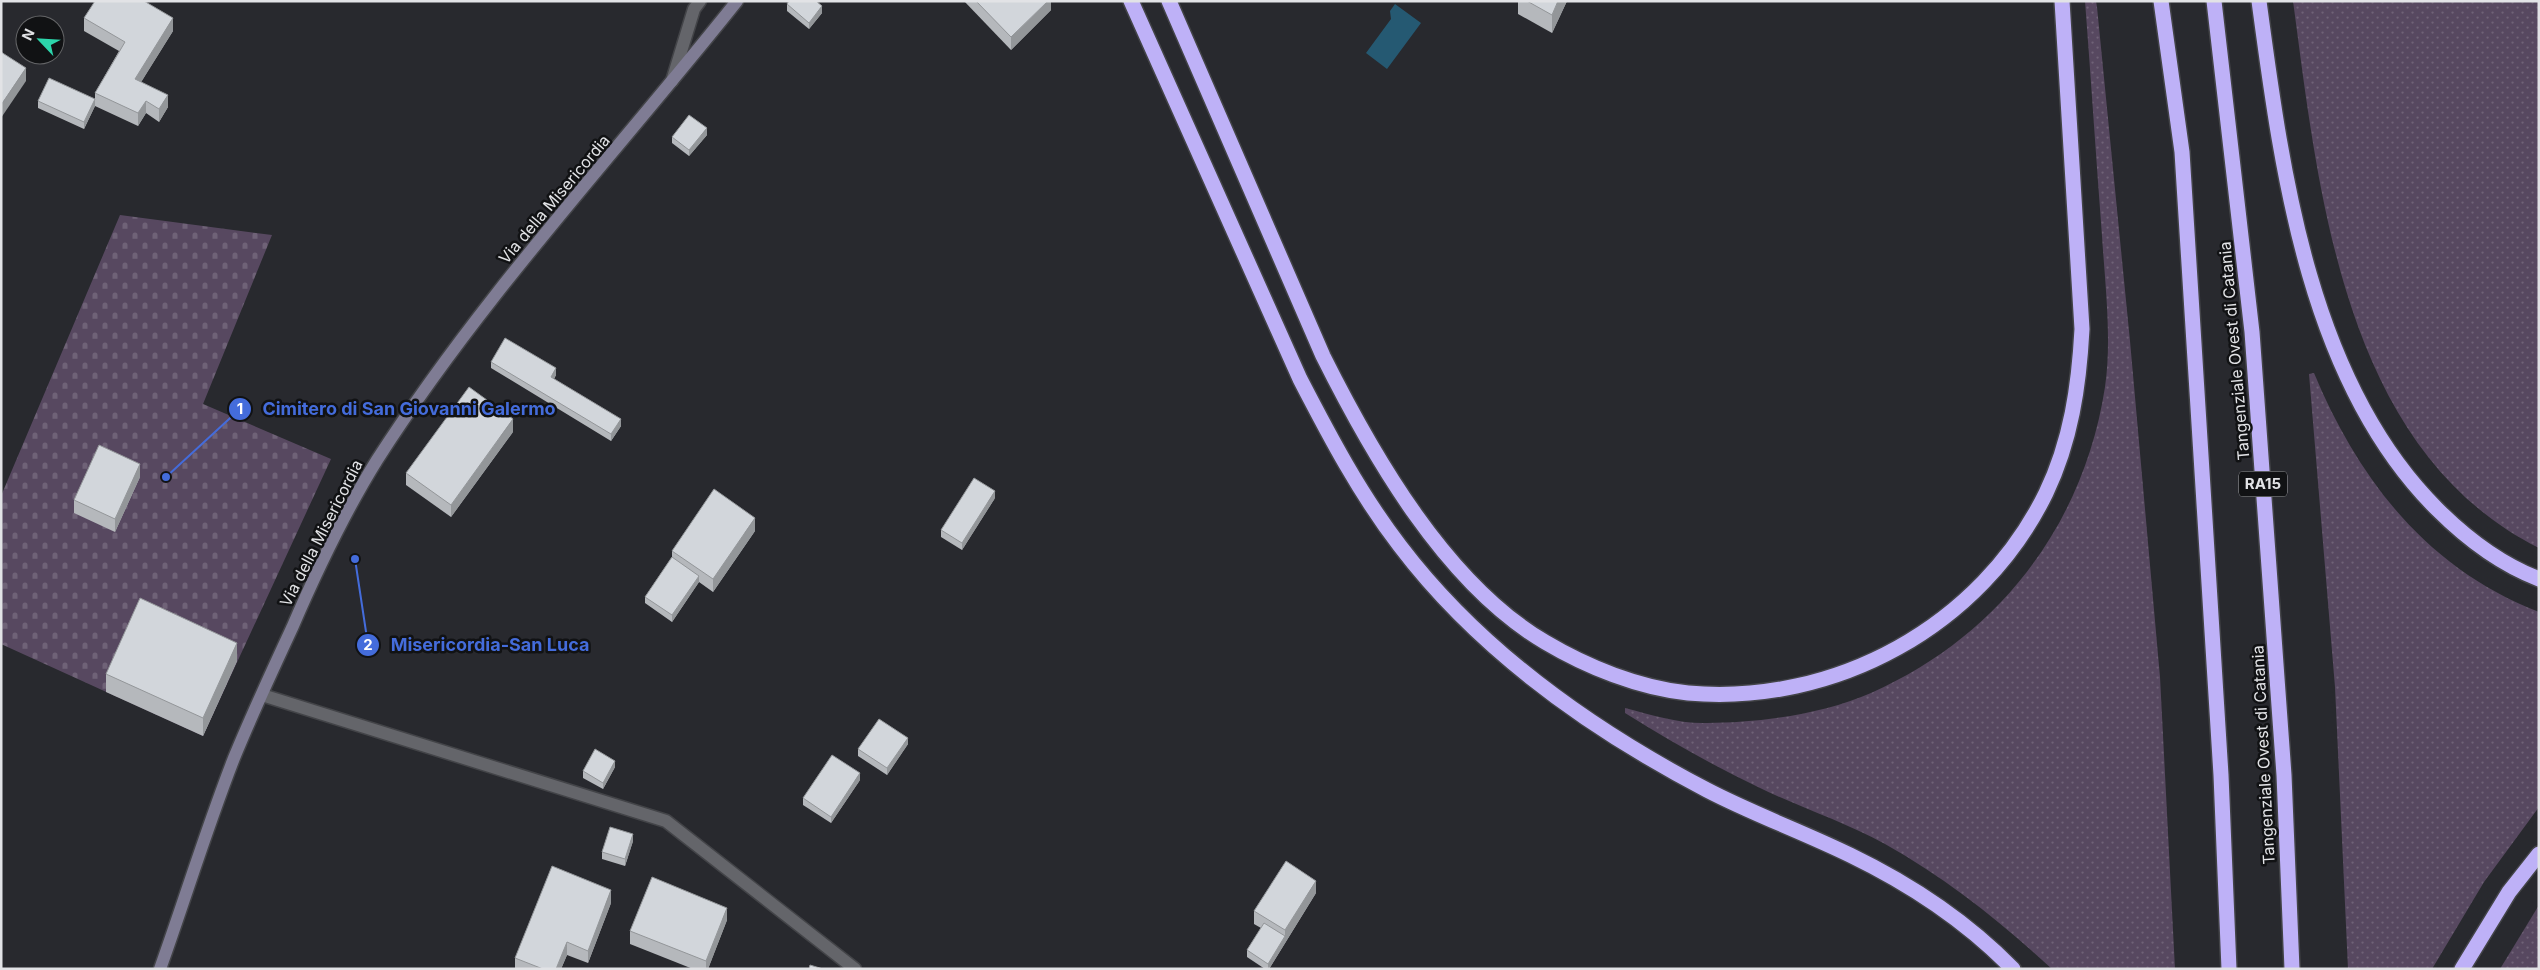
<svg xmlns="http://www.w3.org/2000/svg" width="2540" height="970" font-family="Inter,sans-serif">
  <defs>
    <pattern id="green-dots" width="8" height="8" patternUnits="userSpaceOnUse" patternTransform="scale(1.25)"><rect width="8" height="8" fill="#574860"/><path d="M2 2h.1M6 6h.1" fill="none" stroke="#6f6277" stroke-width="1.8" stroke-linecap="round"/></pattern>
    <pattern id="cemetery-stones" width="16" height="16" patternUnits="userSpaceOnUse" patternTransform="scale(1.25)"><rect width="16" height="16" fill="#574860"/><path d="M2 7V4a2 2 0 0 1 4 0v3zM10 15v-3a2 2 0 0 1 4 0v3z" fill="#6f6277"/></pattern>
  </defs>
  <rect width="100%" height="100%" fill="#28292e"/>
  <!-- green -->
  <g fill="url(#green-dots)">
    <path d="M 2085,1 L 2096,1 L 2097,7 L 2130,341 L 2160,677 L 2175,969 L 2052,969 C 2000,921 1947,879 1885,844 C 1845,822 1799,807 1758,787 C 1712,765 1668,740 1625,713 L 1625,708 C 1652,715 1680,724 1707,723 C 1759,723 1823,714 1871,693 C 1998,637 2084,525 2105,387 C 2112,340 2105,283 2102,236 C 2096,158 2091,79 2085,1 Z"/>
    <path d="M 2293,1 L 2539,1 L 2539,548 C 2343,450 2319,193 2293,1 Z"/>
    <path d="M 2314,373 C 2359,481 2428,569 2539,612 L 2539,807 L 2484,882 L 2432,969 L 2348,969 L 2335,687 L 2309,374 Z"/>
    <polygon points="2539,905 2539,965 2537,969 2500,969"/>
  </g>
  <!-- cemetery -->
  <polygon fill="url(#cemetery-stones)" points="120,215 272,235 203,404 331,459 203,736 1,644 1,496"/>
  <!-- water -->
  <polygon fill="#255972" points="1395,4 1421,23 1387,69 1366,53 1391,19 1390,11"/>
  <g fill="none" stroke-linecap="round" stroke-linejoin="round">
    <!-- service casing -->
    <g stroke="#434448" stroke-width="15">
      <polyline id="service" points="672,81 694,9 700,1"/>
    </g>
    <!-- minor casing -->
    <g stroke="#434448" stroke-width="15">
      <polyline id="minor" points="262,695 666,821 855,969"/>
    </g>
    <!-- secondary casing -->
    <g stroke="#434448" stroke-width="15">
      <path id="secondary" d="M 160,969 C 185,899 207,827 234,758 C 252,714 272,671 292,628 C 317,570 344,513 377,460 C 482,296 616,153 737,1"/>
    </g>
    <!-- motorway casing -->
    <g stroke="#434448" stroke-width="18">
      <g id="motorway">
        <path d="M 1131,1 L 1300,379 C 1330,437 1360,494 1400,546 C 1479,650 1592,730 1707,790 C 1753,814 1803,832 1850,855 C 1908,883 1967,922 2013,969"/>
        <path d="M 1169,1 L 1323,356 C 1373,456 1446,584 1545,642 C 1587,667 1639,688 1688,693 C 1835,706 1981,626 2046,493 C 2071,441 2079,386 2082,329 L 2062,1"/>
        <polyline points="2161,1 2182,152 2221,775 2229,969"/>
        <polyline points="2214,1 2252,332 2284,775 2292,969"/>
        <path d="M 2259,1 C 2282,172 2309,382 2437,509 C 2466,538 2500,564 2539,579"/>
        <polyline points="2462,969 2509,892 2539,854"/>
      </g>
    </g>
    <!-- service -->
    <use href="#service" stroke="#64656a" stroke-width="12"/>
    <!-- minor -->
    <use href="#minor" stroke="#64656a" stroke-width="12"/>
    <!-- secondary -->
    <use href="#secondary" stroke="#7f7c94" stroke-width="12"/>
    <!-- motorway -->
    <use href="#motorway" stroke="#beb1f7" stroke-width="15"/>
  </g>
  <!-- wall -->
  <g fill="#b5b8bc">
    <polygon points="964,1 1051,1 1051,10 1011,50"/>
    <polygon points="1518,1 1567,1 1552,33 1518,14"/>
    <polygon points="787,4 822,13 809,29 787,11"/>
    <polygon points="84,18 173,31 141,82 168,107 159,122 146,113 138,126 95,106 84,129 38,108 38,101 95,99 95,93 119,51 84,31"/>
    <polygon points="707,135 689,156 672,143 672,137"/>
    <polygon points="491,362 556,375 554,379 621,426 611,441 491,368"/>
    <polygon points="513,432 451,517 406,485 406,473"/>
    <polygon points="140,477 115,532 74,513 74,500"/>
    <polygon points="995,498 962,550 941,537 941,530"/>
    <polygon points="755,531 713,592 699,582 672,622 645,603 645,597 672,557 672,551"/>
    <polygon points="237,661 203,736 106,692 106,674"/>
    <polygon points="908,744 887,775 858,756 858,749"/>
    <polygon points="615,767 603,789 583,778 583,771"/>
    <polygon points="860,780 831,823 803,805 803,798"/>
    <polygon points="633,841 625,866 602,859 602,852"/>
    <polygon points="1316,893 1269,969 1265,969 1247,957 1247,950 1261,928 1254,924 1254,911"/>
    <polygon points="611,903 588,963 567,955 561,969 515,969 515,958"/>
    <polygon points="727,920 708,969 693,969 630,944 630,931"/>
  </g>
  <!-- shaded-wall -->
  <g fill="#939699">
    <polygon points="1048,1 1051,1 1051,10 1011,50 1011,37"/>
    <polygon points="1558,1 1567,1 1552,33 1552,15"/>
    <polygon points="822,6 822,13 809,29 809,23"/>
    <polygon points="173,18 173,31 135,92 135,79"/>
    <polygon points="26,68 26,81 1,118 1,105"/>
    <polygon points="168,95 168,107 159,122 159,109"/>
    <polygon points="95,99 95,106 84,129 84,122"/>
    <polygon points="146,101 146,113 138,126 138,113"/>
    <polygon points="707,128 707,135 689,156 689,150"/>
    <polygon points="556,368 556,375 551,384 551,377"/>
    <polygon points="513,419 513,432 451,517 451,505"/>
    <polygon points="621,419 621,426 611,441 611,434"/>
    <polygon points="140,464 140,477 115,532 115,519"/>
    <polygon points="995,491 995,498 962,550 962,543"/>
    <polygon points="755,518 755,531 713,592 713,579"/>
    <polygon points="699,576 699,582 672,622 672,615"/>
    <polygon points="237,643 237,661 203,736 203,718"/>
    <polygon points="908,738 908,744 887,775 887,768"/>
    <polygon points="615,761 615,767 603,789 603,783"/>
    <polygon points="860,773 860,780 831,823 831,817"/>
    <polygon points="633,834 633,841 625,866 625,859"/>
    <polygon points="1316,881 1316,893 1269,969 1268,969 1268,964 1285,936 1285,930"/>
    <polygon points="611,890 611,903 588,963 588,951"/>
    <polygon points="727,908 727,920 708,969 706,969 706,961"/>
    <polygon points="567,942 567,955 561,969 556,969"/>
  </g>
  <!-- building -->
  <g fill="#d2d6db" stroke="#939699">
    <polygon points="95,1 144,1 173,18 135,79 168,95 159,109 146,101 138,113 95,93 125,42 84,18"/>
    <polygon points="789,1 816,1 822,6 809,23 787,4"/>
    <polygon points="976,1 1048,1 1011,37"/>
    <polygon points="1527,1 1558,1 1552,15"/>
    <polygon points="1,52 26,68 1,105"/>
    <polygon points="49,78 95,99 84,122 38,101"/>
    <polygon points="689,115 707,128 689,150 672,137"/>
    <polygon points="505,338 556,368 551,377 621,419 611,434 491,362"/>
    <polygon points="469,387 513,419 451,505 406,473"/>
    <polygon points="99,445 140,464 115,519 74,500"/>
    <polygon points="974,478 995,491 962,543 941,530"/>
    <polygon points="714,489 755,518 713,579 672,551"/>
    <polygon points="672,557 699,576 672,615 645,597"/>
    <polygon points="140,598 237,643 203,718 106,674"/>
    <polygon points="879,719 908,738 887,768 858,749"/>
    <polygon points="595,749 615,761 603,783 583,771"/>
    <polygon points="832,755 860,773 831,817 803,798"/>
    <polygon points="610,827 633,834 625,859 602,852"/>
    <polygon points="1286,861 1316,881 1285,930 1254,911"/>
    <polygon points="552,866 611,890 588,951 567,942 556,969 543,969 515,958"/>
    <polygon points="652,877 727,908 706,961 630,931"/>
    <polygon points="1264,923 1285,936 1268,964 1247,950"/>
    <polygon points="810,965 823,969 809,969"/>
  </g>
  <g text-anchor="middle" stroke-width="5" stroke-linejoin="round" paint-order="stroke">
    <!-- shield labels -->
    <rect fill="#111214" stroke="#a3a4a7" stroke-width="1" x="2239" y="471.5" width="48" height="25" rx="4"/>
    <g font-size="15" font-weight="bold" fill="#e2e3e6">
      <text x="2263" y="489">RA15</text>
    </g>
    <!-- street labels -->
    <g font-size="16" fill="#e2e3e6" stroke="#111214">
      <text transform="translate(554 199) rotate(-50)" y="6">Via della Misericordia</text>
      <text transform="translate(2234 351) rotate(-95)" y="6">Tangenziale Ovest di Catania</text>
      <text transform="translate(321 533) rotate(-63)" y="6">Via della Misericordia</text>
      <text transform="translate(2263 755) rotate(-93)" y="6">Tangenziale Ovest di Catania</text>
    </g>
  </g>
  <!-- callouts -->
  <path fill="none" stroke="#446cdb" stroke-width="2" d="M166 477L240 409M355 559L368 645"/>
  <g fill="#446cdb" stroke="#111214" stroke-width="2">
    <circle cx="166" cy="477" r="5"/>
    <circle cx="355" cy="559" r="5"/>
    <circle cx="240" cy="409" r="12"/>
    <circle cx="368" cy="645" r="12"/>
  </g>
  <g font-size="15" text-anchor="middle" font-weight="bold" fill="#fff">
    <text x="240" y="414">1</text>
    <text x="368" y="650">2</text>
  </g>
  <g font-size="18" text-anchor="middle" font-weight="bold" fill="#446cdb" stroke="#111214" stroke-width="5" stroke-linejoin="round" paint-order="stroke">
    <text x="409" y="415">Cimitero di San Giovanni Galermo</text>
    <text x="490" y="651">Misericordia-San Luca</text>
  </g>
  <!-- border -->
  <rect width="2540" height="970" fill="none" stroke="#e2e3e6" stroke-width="5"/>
  <!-- north arrow -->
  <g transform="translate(40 40) rotate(295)"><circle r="24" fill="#111214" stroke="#656668"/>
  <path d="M0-4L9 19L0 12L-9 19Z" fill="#2cd5ab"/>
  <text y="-8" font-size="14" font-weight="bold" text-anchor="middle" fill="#e2e3e6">N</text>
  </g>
</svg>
